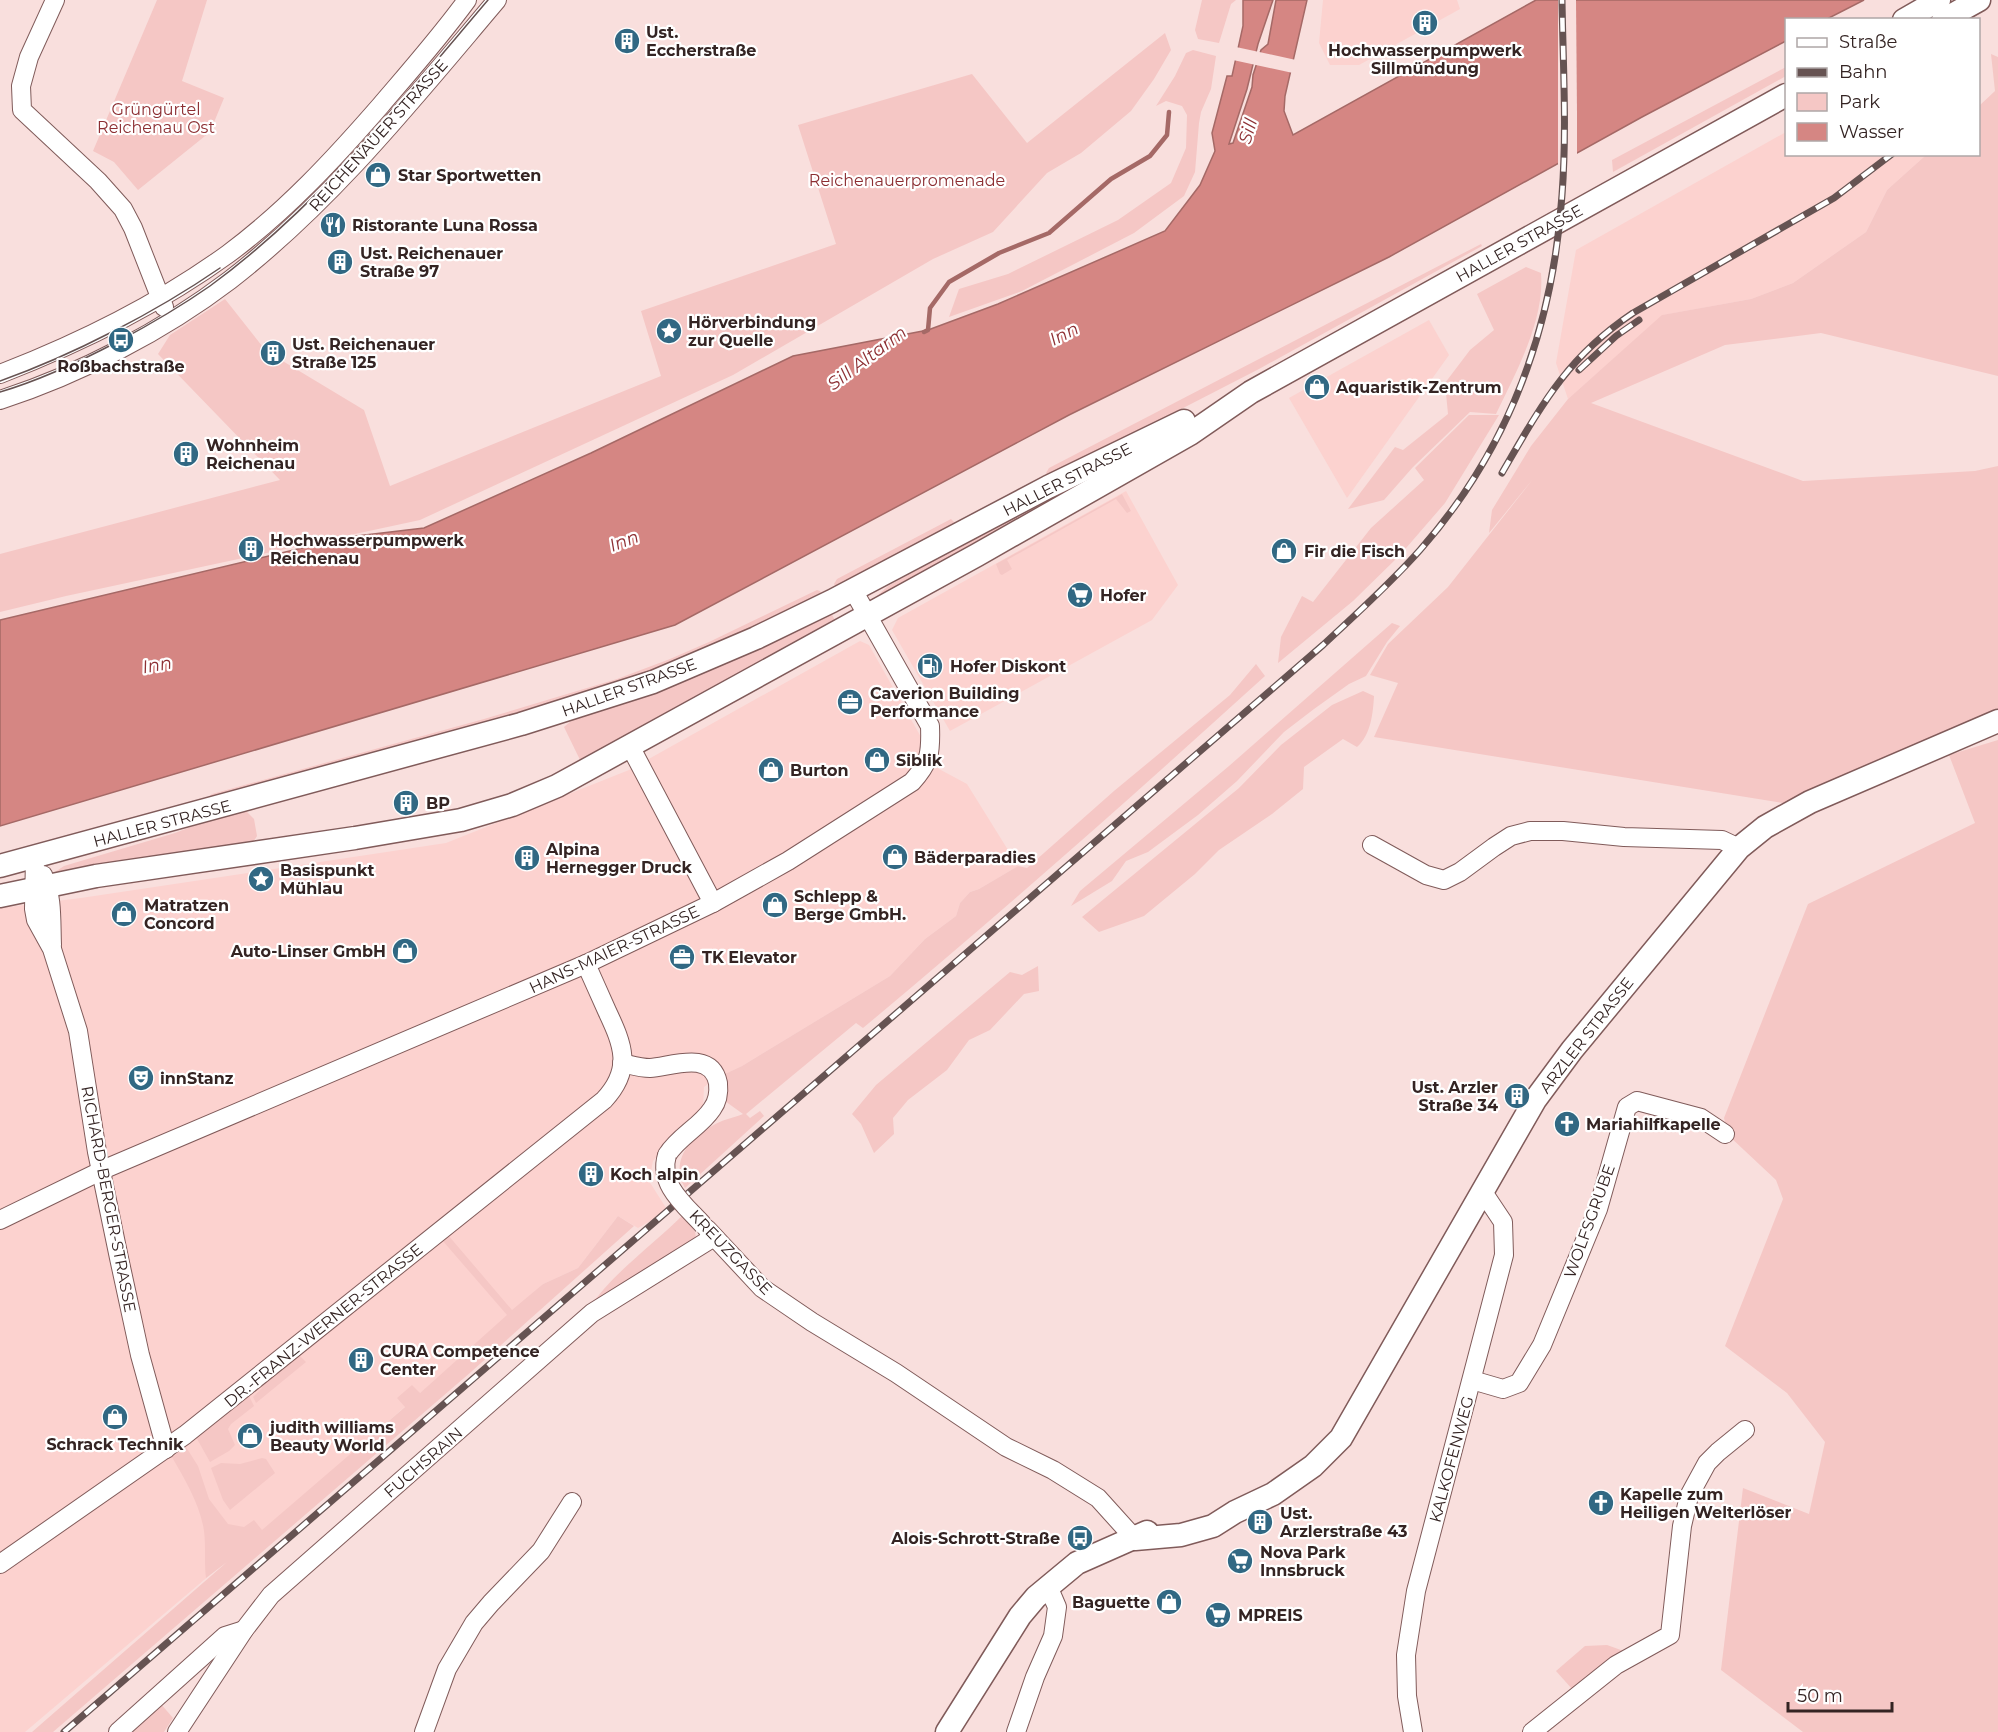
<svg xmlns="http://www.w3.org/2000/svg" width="1998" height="1732" font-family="Montserrat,sans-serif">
  <rect width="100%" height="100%" fill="#f9dfdd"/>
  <!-- built -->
  <g fill="#fcd2cf">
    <polygon points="1323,0 1457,0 1460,9 1359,65 1330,65 1319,43"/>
    <polygon points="1786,132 1786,154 1926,155 1887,190 1866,232 1793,283 1751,299 1663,315 1568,399 1556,363 1576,250"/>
    <polygon points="1429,320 1449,355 1347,498 1289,398"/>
    <polygon points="1126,491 1178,585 1152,620 950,731 892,630 898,618"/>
    <polygon points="860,641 869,645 939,769 967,784 1018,866 979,889 970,892 960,903 956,916 925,939 890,976 742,1066 716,1078 704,1087 703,1108 653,1161 649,1181 668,1211 638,1228 618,1216 578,1268 543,1284 338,1466 25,1732 0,1732 0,908 81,898 446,843 629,770"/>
  </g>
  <!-- green -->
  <g fill="#f5c7c5">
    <polygon points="157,0 207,0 182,81 224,98 210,132 138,190 114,162 93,151"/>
    <polygon points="1202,0 1236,0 1231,4 1219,43 1198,39 1195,30"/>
    <polygon points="1165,33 1171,50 1154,79 1131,111 1081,153 1047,173 993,232 933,259 733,375 420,520 66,596 0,612 0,554 280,480 158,354 170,335 225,299 266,351 364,410 390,486 661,376 641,311 836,244 798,125 972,74 1027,143"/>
    <polygon points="1193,50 1216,56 1211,89 1201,112 1199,123 1195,172 1184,196 1134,233 1022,291 949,317 959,289 1008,274 1118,220 1171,183 1186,148 1187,115 1182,106 1166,101 1156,106 1175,76 1186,53"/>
    <polygon points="1991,54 1998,57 1998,376 1821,333 1725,345 1591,403 1803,481 1975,471 1998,466 1998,720 1789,804 1374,737 1398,683 1370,675 1388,644 1448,587 1533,479 1489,533 1492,510 1531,446 1568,399 1662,315 1751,299 1793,283 1866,232 1887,190 1926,155 1978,154 1979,106 1995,91"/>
    <polygon points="1786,67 1786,76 1613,172 1612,160"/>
    <polygon points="1481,244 1482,246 1259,369 1049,477 1046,473 1049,468"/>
    <path d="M 1526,267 L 1541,273 C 1545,320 1516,372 1496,414 L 1470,412 L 1413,467 L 1384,500 L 1348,509 L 1395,447 L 1403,450 L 1448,414 L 1445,383 L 1470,350 L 1494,330 L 1477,294 Z"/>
    <polygon points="1469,415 1499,415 1445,503 1400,555 1353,601 1278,663 1281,637 1302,596 1313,602 1371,528 1424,480 1415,468"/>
    <polygon points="1188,423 877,599 877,596 888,586 1057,493"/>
    <polygon points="1122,494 1131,511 1127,513 1116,499 1007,560 1012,569 1002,575 1000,574 996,564"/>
    <polygon points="951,519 957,525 837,589 834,584 837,579"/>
    <polygon points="817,590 820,591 823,597 673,664 554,705 210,800 208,797 212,794 484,719 617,679 670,659 709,642"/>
    <polygon points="831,613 836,622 582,764 564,727 579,714"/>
    <polygon points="1392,623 1400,626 1387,642 1366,676 1349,684 1314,709 1284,732 1237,781 1198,815 1148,852 1126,861 1112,881 1071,906 1080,891 1229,766"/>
    <path d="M 1256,664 L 1265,676 C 1133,796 1000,914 863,1028 L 856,1023 L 746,1114 L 750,1118 L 760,1111 L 764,1116 L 685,1188 C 670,1162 689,1138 712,1126 C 721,1120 733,1118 743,1114 L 718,1096 L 716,1078 L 742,1066 L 890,976 L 925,939 L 956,916 L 960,903 L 970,892 L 979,889 L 1018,866 L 1027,868 L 1114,791 L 1230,695 Z"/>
    <path d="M 1363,691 L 1374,696 C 1373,713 1371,735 1357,747 L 1343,739 L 1304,767 L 1303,789 L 1272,814 L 1219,850 L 1195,874 L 1144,916 L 1099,932 L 1082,917 L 1239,788 L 1281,745 L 1332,705 Z"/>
    <polygon points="1998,740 1998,1732 1803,1732 1721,1670 1743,1488 1809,1514 1825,1442 1787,1393 1725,1346 1783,1199 1776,1180 1728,1135 1724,1118 1808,904 1975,823 1949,755"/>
    <polygon points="240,811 246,811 254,819 257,836 252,844 52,874 64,866 175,833 209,820"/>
    <polygon points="1038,966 1039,991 1024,994 990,1030 969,1040 947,1070 908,1100 893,1118 894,1134 874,1153 861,1124 852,1114 876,1085 1010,972 1022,975"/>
    <path d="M 683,1215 C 691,1224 698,1230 695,1242 L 587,1311 C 612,1273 651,1247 683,1215 Z"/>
    <path d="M 618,1216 L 634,1226 L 471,1372 L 53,1732 L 32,1732 L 227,1562 L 206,1578 C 204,1563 206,1547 204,1531 C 200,1504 185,1480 172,1457 L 186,1447 L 198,1466 L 209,1499 L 228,1524 L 244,1527 L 254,1520 L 262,1530 L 405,1407 L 397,1398 L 412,1385 L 420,1393 L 507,1315 L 442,1240 L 448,1235 L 512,1310 L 543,1284 L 578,1268 Z"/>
    <polygon points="298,1354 306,1362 256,1403 253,1397 262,1388 260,1386"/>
    <polygon points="251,1392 249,1396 254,1406 231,1424 228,1429 235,1445 229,1451 210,1462 196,1437"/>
    <polygon points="262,1458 266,1459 275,1473 230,1510 223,1500 211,1468 221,1463 240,1464"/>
    <polygon points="1607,1645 1632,1654 1573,1690 1556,1671 1585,1646"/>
    <polygon points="160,1703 173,1718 164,1732 126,1732"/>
  </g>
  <!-- water -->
  <polygon fill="#d58683" stroke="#a56966" stroke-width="1.5" points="1243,0 1273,0 1258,44 1247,89 1229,144 1233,143 1252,87 1253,75 1261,50 1268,44 1276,0 1307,0 1285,96 1284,111 1293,135 1536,0 1864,0 1827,19 1786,20 1786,41 1642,117 1389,257 1069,415 675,625 0,826 0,620 348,537 424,528 591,453 793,356 928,330 998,304 1165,231 1200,185 1215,151 1212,133 1227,76 1232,76 1243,26"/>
  <!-- pier -->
  <g fill="#f9dfdd">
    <polygon points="1558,0 1576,0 1577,114 1577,156 1558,167"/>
    <polygon points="1236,47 1296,60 1293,73 1233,60"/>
  </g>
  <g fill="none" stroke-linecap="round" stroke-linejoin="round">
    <!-- stream -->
    <polyline stroke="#a56966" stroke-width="4.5" points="924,332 928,330 930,308 949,282 999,253 1049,233 1111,179 1150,156 1167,135 1169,112"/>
    <!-- minor casing -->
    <g stroke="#805b5a" stroke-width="20">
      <g id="minor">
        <polyline points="55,0 29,57 21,86 22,110 98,181 123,209 133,228 164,307"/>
        <path d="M 0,374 C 80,343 159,304 228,254 C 286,211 334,159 381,105 C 410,71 440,37 467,0"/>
        <path d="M 0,400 C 80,374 163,331 230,280 C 332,201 414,98 497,0"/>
        <polyline points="630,746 713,903"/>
        <polyline points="1372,845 1426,875 1444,880 1460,872 1494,847 1511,836 1530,831 1563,831 1624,837 1722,840 1739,848"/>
        <polyline points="35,857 34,909 36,920 52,949 78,1031 97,1152 119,1258 140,1355 166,1449"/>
        <path d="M 43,875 C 53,897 51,921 52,945"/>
        <path d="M 622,1063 C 631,1065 641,1068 650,1068 C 670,1067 711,1049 718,1083 C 719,1092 718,1101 712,1109 C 700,1127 679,1136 667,1155"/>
        <path d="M 0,1220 L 107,1168 L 586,964 L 713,903 L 788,861 L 912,782 C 930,762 931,753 930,726 L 853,590"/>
        <polyline points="707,1229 762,1288 812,1322 896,1373 1006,1447 1053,1470 1098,1498 1135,1539"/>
        <polyline points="1472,1380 1503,1389 1519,1383 1542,1345 1598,1209 1627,1107 1637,1101 1701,1118 1725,1134"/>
        <path d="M 0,1564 L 185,1435 L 604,1100 C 633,1069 623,1045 607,1011 C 600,995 593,980 586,964"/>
        <polyline points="118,1732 225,1636 244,1630"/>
        <polyline points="177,1732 244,1630 271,1595 592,1313 714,1237"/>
        <polyline points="424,1732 447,1669 474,1623 491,1603 541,1551 572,1502"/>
        <polyline points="1016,1732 1035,1677 1053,1636 1057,1607 1048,1586"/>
        <polyline points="1413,1732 1407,1696 1406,1655 1416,1591 1504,1255 1503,1222 1483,1192"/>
        <polyline points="1532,1732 1616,1665 1670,1635 1682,1526 1689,1496 1707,1463 1718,1452 1745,1430"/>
      </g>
    </g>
    <!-- major casing -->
    <g stroke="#805b5a" stroke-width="25">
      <g id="major">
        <polyline points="1904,20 1939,0"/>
        <polyline points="1943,20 1979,0"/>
        <polyline points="0,866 521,724 653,682 756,638 832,601 1048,487 1184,421"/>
        <polyline points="0,896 96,876 355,838 461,820 512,805 557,786 977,555 1190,434 1251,392 1786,95"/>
        <polyline points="1135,1539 1181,1535 1213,1526 1235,1512 1273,1494 1313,1466 1341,1438 1535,1100 1572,1050 1739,848 1765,827 1810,802 1998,721"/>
        <polyline points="947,1732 1020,1616 1036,1597 1077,1563 1147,1532"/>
      </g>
    </g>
    <!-- minor -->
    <use href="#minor" stroke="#fff" stroke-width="18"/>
    <!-- major -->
    <use href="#major" stroke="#fff" stroke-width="22"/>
    <!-- tram -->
    <g stroke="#665352" stroke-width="1.5">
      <path d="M 0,381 C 73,355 156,312 220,268"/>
      <path d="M 0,392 C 41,380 79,362 117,342 C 149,325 180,307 210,286 C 318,207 402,101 488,0"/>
    </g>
    <!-- rail casing -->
    <g stroke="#665352" stroke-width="7">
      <g id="rail">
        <polyline points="1579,370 1616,336 1639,320"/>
        <path d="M 1502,473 C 1541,406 1566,358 1633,313 L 1834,198 L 1892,154"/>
        <path d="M 64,1732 L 1323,645 C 1356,614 1390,584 1420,550 C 1509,449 1553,328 1562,195 C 1567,130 1563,65 1562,0"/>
      </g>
    </g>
    <!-- rail -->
    <use href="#rail" stroke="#fff" stroke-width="4.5" stroke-dasharray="14" stroke-linecap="butt"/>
    <!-- minor-bridge casing -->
    <g stroke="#805b5a" stroke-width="20" stroke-linecap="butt">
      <path id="minor-bridge" d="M 667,1155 C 658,1185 685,1205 703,1225"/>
    </g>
    <!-- minor-bridge -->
    <use href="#minor-bridge" stroke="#fff" stroke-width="18"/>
  </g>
  <!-- icons -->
  <defs>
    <g id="building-disc" transform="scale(1.35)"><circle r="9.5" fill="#316883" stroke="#fff"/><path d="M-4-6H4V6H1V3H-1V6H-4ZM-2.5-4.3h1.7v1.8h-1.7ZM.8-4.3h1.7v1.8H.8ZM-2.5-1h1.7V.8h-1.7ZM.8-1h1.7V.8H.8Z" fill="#fff"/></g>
    <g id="shop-disc" transform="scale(1.35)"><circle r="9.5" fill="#316883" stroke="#fff"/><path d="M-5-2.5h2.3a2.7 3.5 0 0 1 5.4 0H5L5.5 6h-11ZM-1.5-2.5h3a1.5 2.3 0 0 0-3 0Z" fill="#fff"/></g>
    <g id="restaurant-disc" transform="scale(1.35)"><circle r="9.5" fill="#316883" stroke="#fff"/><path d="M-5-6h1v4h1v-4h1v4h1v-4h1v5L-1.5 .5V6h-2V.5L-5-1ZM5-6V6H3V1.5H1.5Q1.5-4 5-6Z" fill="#fff"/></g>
    <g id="sight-disc" transform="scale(1.35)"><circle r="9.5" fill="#316883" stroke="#fff"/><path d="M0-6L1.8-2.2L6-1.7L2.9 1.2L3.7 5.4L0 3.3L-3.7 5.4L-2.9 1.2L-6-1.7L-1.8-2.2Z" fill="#fff"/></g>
    <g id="bus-disc" transform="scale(1.35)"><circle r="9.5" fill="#316883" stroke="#fff"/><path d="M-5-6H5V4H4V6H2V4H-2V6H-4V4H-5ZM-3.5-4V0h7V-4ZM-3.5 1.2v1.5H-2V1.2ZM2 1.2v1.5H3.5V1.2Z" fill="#fff"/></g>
    <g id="supermarket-disc" transform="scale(1.35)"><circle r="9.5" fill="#316883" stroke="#fff"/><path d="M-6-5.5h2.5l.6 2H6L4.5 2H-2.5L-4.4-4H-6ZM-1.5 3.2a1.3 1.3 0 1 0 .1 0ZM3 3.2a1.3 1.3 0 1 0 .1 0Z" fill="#fff"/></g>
    <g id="fuel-disc" transform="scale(1.35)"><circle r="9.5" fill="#316883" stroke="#fff"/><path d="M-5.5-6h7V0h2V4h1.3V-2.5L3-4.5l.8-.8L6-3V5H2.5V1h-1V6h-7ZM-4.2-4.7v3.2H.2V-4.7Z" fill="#fff"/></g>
    <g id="office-disc" transform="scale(1.35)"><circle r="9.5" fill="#316883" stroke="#fff"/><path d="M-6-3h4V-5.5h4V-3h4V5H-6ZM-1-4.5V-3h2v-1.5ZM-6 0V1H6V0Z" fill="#fff"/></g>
    <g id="theatre-disc" transform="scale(1.35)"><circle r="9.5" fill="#316883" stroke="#fff"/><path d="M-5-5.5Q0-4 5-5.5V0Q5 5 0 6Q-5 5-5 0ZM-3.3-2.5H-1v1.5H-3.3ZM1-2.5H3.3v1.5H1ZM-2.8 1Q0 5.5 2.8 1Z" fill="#fff"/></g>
    <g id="church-disc" transform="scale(1.35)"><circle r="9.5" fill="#316883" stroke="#fff"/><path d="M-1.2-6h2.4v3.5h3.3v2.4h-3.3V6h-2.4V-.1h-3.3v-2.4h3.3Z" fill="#fff"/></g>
  </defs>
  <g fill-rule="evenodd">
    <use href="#building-disc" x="1425" y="23"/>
    <use href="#building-disc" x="627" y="41"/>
    <use href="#shop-disc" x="378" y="175"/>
    <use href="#restaurant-disc" x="333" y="225"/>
    <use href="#building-disc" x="340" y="262"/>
    <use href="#sight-disc" x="669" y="331"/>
    <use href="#bus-disc" x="121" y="340"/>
    <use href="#building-disc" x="273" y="353"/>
    <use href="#shop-disc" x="1317" y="387"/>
    <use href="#building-disc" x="186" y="454"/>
    <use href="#building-disc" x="251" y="549"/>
    <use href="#shop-disc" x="1284" y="551"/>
    <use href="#supermarket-disc" x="1080" y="595"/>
    <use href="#fuel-disc" x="930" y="666"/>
    <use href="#office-disc" x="850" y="702"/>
    <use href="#shop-disc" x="877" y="760"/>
    <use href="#shop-disc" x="771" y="770"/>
    <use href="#building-disc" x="406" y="803"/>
    <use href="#shop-disc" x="895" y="857"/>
    <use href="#building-disc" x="527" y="858"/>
    <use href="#sight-disc" x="261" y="879"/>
    <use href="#shop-disc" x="775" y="905"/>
    <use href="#shop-disc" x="124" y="914"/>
    <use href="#shop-disc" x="405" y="951"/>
    <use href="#office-disc" x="682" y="957"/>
    <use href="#theatre-disc" x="141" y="1078"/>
    <use href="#building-disc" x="1517" y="1096"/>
    <use href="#church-disc" x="1567" y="1124"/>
    <use href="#building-disc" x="591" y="1174"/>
    <use href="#building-disc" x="361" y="1360"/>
    <use href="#shop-disc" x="115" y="1417"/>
    <use href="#shop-disc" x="250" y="1436"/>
    <use href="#church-disc" x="1601" y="1503"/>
    <use href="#building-disc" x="1260" y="1522"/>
    <use href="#bus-disc" x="1080" y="1538"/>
    <use href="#supermarket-disc" x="1240" y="1561"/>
    <use href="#shop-disc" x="1169" y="1602"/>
    <use href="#supermarket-disc" x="1218" y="1615"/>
  </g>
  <g text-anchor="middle" stroke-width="4.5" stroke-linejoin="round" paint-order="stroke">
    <!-- poi labels -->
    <g font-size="16" font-weight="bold" fill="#342423" stroke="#fff" text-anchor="start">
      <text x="646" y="38">Ust.<tspan x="646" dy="18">Eccherstraße</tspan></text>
      <text x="1425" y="56" text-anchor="middle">Hochwasserpumpwerk<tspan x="1425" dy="18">Sillmündung</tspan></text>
      <text x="398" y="181">Star Sportwetten</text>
      <text x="352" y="231">Ristorante Luna Rossa</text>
      <text x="360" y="259">Ust. Reichenauer<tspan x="360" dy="18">Straße 97</tspan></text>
      <text x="688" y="328">Hörverbindung<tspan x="688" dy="18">zur Quelle</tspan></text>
      <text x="292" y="350">Ust. Reichenauer<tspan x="292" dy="18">Straße 125</tspan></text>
      <text x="121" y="372" text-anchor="middle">Roßbachstraße</text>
      <text x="1336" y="393">Aquaristik-Zentrum</text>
      <text x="206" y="451">Wohnheim<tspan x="206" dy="18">Reichenau</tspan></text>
      <text x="270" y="546">Hochwasserpumpwerk<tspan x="270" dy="18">Reichenau</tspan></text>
      <text x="1304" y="557">Fir die Fisch</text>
      <text x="1100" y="601">Hofer</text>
      <text x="950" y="672">Hofer Diskont</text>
      <text x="870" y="699">Caverion Building<tspan x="870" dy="18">Performance</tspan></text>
      <text x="896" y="766">Siblik</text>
      <text x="790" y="776">Burton</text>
      <text x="426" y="809">BP</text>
      <text x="546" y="855">Alpina<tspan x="546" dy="18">Hernegger Druck</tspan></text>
      <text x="914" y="863">Bäderparadies</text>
      <text x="280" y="876">Basispunkt<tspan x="280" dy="18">Mühlau</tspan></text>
      <text x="794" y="902">Schlepp &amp;<tspan x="794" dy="18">Berge GmbH.</tspan></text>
      <text x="144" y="911">Matratzen<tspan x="144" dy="18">Concord</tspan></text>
      <text x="386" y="957" text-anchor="end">Auto-Linser GmbH</text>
      <text x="702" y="963">TK Elevator</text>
      <text x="160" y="1084">innStanz</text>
      <text x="1498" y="1093" text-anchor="end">Ust. Arzler<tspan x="1498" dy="18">Straße 34</tspan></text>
      <text x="1586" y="1130">Mariahilfkapelle</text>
      <text x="610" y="1180">Koch alpin</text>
      <text x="380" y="1357">CURA Competence<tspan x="380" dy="18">Center</tspan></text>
      <text x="270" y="1433">judith williams<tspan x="270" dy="18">Beauty World</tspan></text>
      <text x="115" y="1450" text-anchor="middle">Schrack Technik</text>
      <text x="1620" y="1500">Kapelle zum<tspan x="1620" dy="18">Heiligen Welterlöser</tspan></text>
      <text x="1280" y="1519">Ust.<tspan x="1280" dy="18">Arzlerstraße 43</tspan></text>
      <text x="1060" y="1544" text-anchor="end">Alois-Schrott-Straße</text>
      <text x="1260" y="1558">Nova Park<tspan x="1260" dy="18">Innsbruck</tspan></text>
      <text x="1150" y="1608" text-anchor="end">Baguette</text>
      <text x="1238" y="1621">MPREIS</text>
    </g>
    <!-- park labels -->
    <g font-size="16" fill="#8c2e32" stroke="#fff">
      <text x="156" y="115">Grüngürtel<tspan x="156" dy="18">Reichenau Ost</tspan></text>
      <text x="907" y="186">Reichenauerpromenade</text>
    </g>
    <!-- street labels -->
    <g font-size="16" fill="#342423" stroke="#fff">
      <text transform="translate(378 135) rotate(-48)" y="6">REICHENAUER STRASSE</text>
      <text transform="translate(1519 243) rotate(-29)" y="6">HALLER STRASSE</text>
      <text transform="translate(1067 479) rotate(-27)" y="6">HALLER STRASSE</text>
      <text transform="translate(629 687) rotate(-20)" y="6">HALLER STRASSE</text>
      <text transform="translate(162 823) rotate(-15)" y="6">HALLER STRASSE</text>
      <text transform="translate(614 949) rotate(-25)" y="6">HANS-MAIER-STRASSE</text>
      <text transform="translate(1586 1035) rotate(-52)" y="6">ARZLER STRASSE</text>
      <text transform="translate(109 1199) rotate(79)" y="6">RICHARD-BERGER-STRASSE</text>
      <text transform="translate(1589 1221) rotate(-70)" y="6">WOLFSGRUBE</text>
      <text transform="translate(731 1252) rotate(46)" y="6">KREUZGASSE</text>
      <text transform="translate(323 1325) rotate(-39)" y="6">DR.-FRANZ-WERNER-STRASSE</text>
      <text transform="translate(1451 1459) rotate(-75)" y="6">KALKOFENWEG</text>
      <text transform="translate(423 1462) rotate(-41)" y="6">FUCHSRAIN</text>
    </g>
    <!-- water labels -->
    <g font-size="18" font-style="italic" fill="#8d2f33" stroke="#fff">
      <text transform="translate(1248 131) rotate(-73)" y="6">Sill</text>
      <text transform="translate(1064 334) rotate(-27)" y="6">Inn</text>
      <text transform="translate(867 358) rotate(-37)" y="6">Sill Altarm</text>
      <text transform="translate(624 541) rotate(-21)" y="6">Inn</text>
      <text transform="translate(157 665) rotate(-10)" y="6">Inn</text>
    </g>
  </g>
  <!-- legend -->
  <rect x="1785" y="18" width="195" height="138" fill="#ffffff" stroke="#aea7a7" stroke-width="1.5"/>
  <rect x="1797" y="38" width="30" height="9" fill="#ffffff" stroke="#aea7a7" stroke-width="1.5"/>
  <text x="1839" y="48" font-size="18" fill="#342423">Straße</text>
  <rect x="1797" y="68" width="30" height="9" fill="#665352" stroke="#aea7a7" stroke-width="1.5"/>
  <text x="1839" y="78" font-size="18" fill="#342423">Bahn</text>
  <rect x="1797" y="93" width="30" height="18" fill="#f5c7c5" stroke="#aea7a7" stroke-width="1.5"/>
  <text x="1839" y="108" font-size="18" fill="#342423">Park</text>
  <rect x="1797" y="123" width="30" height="18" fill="#d58683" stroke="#aea7a7" stroke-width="1.5"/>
  <text x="1839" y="138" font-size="18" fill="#342423">Wasser</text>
  <!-- scale -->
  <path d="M1788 1702v9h104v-9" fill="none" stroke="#342423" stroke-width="3"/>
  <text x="1797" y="1702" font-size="18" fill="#342423" stroke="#ffffff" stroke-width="4.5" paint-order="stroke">50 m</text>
</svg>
